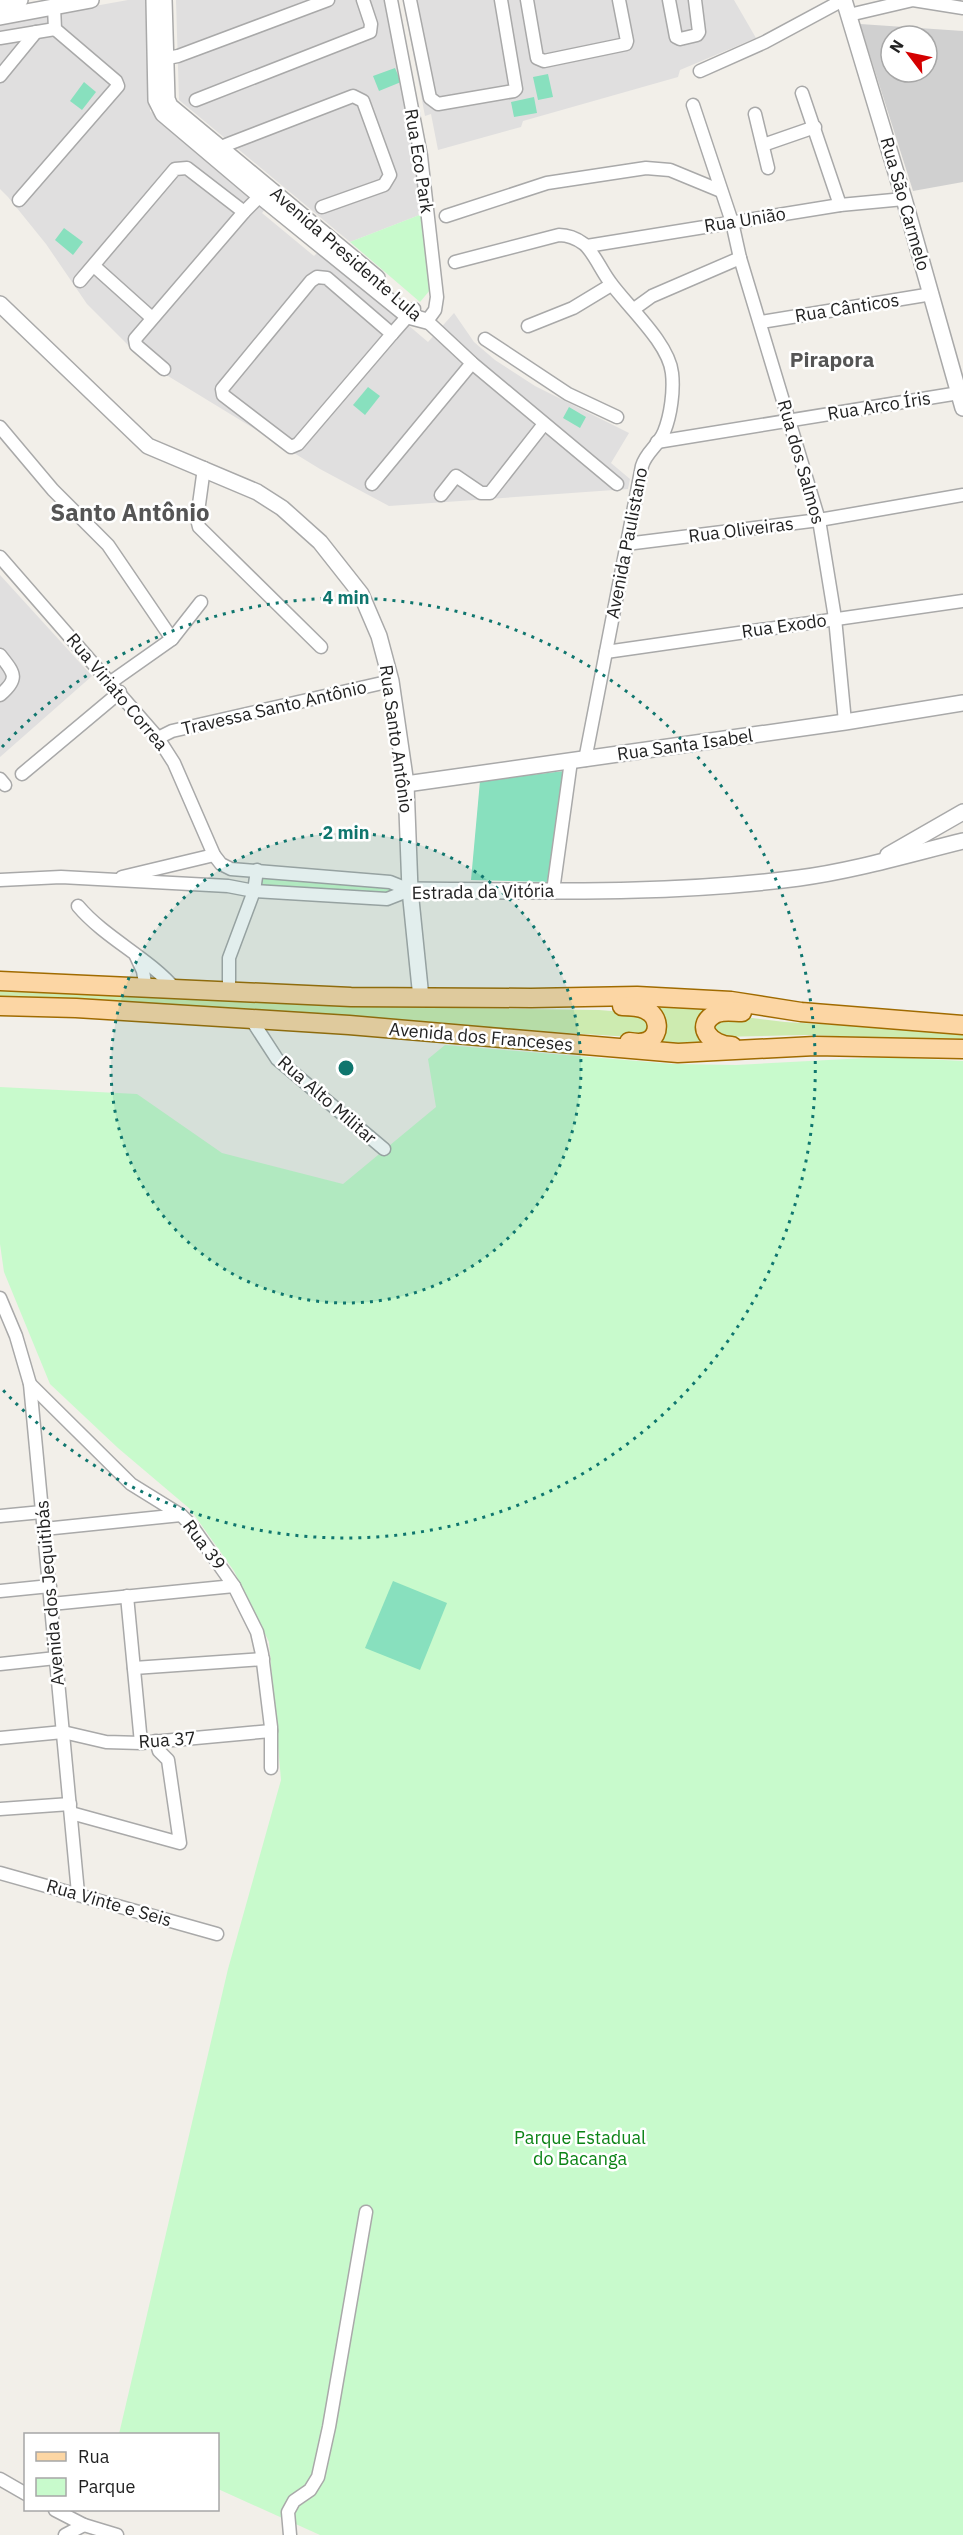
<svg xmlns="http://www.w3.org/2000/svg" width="963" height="2535" font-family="'IBM Plex Sans',sans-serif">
  <rect width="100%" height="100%" fill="#f2efe9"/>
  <!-- residential -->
  <g fill="#e0dfdf">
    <polygon points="128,0 146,0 148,2 150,111 266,208 262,213 314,256 320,250 428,342 454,313 474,342 495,360 535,386 629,433 611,463 630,479 628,489 389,506 320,469 168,376 139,356 87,304 46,244 8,197 0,189 0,23"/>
    <polygon points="176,0 387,0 417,161 422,214 350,242 179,100"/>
    <polygon points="403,0 734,0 756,38 680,70 678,77 523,121 521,127 438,150 431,114 425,116"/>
    <polygon points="0,575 92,676 0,757"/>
  </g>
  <!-- religious -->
  <path fill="#d0d0d0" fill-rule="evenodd" d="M 860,24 L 963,31 L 963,182 L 913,191 ZM 891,36 L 927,36 L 927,72 L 891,72 Z"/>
  <!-- grass -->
  <g fill="#cdebb0">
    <polygon points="0,990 331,1006 599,1010 636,1013 647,1018 650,1032 631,1037 0,997"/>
    <path d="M 650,1003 L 717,1005 L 710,1048 L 658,1046 C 670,1024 670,1019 650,1003 Z"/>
    <polygon points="729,1015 785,1022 963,1032 963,1041 807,1035 718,1037 713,1028 714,1024"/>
  </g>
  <!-- park -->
  <g fill="#c8facc">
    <polygon points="422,214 430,290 420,302 350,242"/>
    <polygon points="262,876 398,886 398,894 262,885"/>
    <polygon points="445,1045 674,1064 736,1065 885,1057 963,1061 963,2535 320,2535 218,2489 218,2434 119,2434 228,1969 281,1780 269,1642 234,1571 190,1509 118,1448 50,1384 4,1272 0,1244 0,1087 137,1094 222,1153 343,1184 436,1107 428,1059"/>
  </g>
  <!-- pitch -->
  <g fill="#88e0be">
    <polygon points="395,68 401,82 379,91 373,76"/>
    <polygon points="548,74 553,97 538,100 533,77"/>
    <polygon points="84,82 96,92 82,110 70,101"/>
    <polygon points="534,97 537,113 514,117 511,102"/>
    <polygon points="64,228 83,242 73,255 55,240"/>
    <polygon points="368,387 380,396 365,415 353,405"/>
    <polygon points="569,407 586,417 580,428 563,418"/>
    <polygon points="564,771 549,882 471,880 480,781"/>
    <polygon points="393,1581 447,1603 420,1670 365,1648"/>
  </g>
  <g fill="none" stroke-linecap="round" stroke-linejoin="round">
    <!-- minor casing -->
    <g stroke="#a9a9a9" stroke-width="15">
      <g id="minor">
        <polyline points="391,0 421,156 437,297 435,310 427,321 472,363 617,484"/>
        <polyline points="410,0 430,98 438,104 514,91 516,89 501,0"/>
        <polyline points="527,0 537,58 544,61 626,44 627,41 619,0"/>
        <polyline points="669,0 676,37 680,39 697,35 699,32 695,0"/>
        <polyline points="849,15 913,0 963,8"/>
        <polyline points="0,38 55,29"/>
        <polyline points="157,60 178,56 328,0"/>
        <polyline points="700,71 765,42 843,0"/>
        <polyline points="0,76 36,32"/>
        <polyline points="802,93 840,205"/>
        <polyline points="196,100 370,32 371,24 363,0"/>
        <polyline points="693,105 732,222 740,258 819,520 835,618 845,722"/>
        <polyline points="755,114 768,168"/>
        <polyline points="763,145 815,127"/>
        <polyline points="216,153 221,147 231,143 353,96 363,101 390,175 384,185 322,207"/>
        <polyline points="19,200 118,86 116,81 55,29 54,7"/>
        <polyline points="446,216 547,183 646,168 670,170 721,191"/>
        <polyline points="587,246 840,205 904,199"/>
        <path d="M 455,262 L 559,235 C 569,235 576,238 584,244 C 593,251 602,272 610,282 C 627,306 669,343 672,373 C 674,390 671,415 664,432 C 659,445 646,452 642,466 L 585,760"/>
        <polyline points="94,266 152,318"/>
        <polygon points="317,277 327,278 392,334 298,444 291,447 223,395 222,389 311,281"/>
        <polyline points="80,281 175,169 187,168 244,212"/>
        <polyline points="634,309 652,296 740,258"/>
        <polyline points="761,322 932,294"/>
        <polyline points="528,326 573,308 611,285"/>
        <polyline points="392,334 414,309"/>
        <polyline points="485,339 568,394 617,417"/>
        <polyline points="164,369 136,345 135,339 244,212 266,190"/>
        <polyline points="0,427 53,490 108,545 172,639"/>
        <polyline points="657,442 959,393"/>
        <polyline points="204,468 197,519 199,527 321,647"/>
        <polyline points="372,484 472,363"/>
        <polyline points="441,495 456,476 481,493 490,493 544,424"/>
        <polyline points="626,544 819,520 963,495"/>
        <polyline points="0,557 158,738 174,763 214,855 221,864 231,869 390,882 410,890"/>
        <polyline points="606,652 963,601"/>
        <path d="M 0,655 C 14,673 20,678 0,695"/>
        <polyline points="111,682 172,639 201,602"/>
        <polyline points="158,738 172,731 391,681"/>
        <polyline points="22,774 120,692"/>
        <polyline points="0,779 5,785"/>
        <polyline points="122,877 214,855"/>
        <polyline points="0,880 61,877 228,886 254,891 387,899 410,890"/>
        <polyline points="553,891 571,761"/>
        <path d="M 78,906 C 106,939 148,957 176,990"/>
        <polyline points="136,956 143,971 146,989"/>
        <polyline points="229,993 229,958 254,891 257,870"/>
        <polyline points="251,1019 277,1059 384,1149"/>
        <polyline points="0,1298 16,1336 30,1384 78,1893"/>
        <polyline points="30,1384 131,1484 181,1515 191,1525 234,1586 257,1632 262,1654 271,1727 271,1768"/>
        <polyline points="0,1516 42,1512"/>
        <polyline points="44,1529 181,1515"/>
        <polyline points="0,1591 50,1586"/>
        <polyline points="127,1596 141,1743"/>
        <polyline points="51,1604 234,1586"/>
        <polyline points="0,1664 56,1658"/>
        <polyline points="134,1668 263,1659"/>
        <polyline points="0,1738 63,1732 106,1742 141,1743 271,1731"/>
        <polyline points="0,1809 70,1804"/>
        <polyline points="71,1813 180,1843 168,1760 159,1751 156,1741"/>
        <polyline points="0,1873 217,1934"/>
        <polyline points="0,2479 26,2494"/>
        <polyline points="55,2510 84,2525 117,2535"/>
        <polyline points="65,2535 84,2525"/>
        <polyline points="290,2535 288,2512 294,2501 310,2490 318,2477 329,2427 366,2212"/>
      </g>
    </g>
    <!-- tertiary casing -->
    <g stroke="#a9a9a9" stroke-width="18">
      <g id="tertiary">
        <polyline points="154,0 156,100 163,114 260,196 408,316 427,321"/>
        <polyline points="164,0 167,99 170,106 377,278"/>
        <polyline points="844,0 904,199 963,408"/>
        <polyline points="0,3 20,0"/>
        <polyline points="0,17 91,0"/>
        <polyline points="0,304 148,446 257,492 282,508 320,542 361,594 379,636 391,681 406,784 410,890 421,998"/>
        <polyline points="406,784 845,722 963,703"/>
        <polyline points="888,855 963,812"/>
        <path d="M 410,890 C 539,891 670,895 799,878 C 853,871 910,854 963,841"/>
      </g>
    </g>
    <!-- primary casing -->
    <g stroke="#a06b00" stroke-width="21">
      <g id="primary">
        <polyline points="0,981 351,997 531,998 637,996 731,1001 801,1012 963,1025"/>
        <polyline points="0,1006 76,1008 349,1025 678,1053 815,1046 963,1049"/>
        <path d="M 622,1006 C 630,1006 639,1006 646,1010 C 659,1016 661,1034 648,1041 C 642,1044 635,1043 629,1042"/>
        <path d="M 732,1046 C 711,1046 692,1025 717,1013 C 725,1010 734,1012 742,1012"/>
      </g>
    </g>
    <!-- minor -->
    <use href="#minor" stroke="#fff" stroke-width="12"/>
    <!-- tertiary -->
    <use href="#tertiary" stroke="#fff" stroke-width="15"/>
    <!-- primary -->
    <use href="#primary" stroke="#fcd6a4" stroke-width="18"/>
  </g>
  <!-- distance rings -->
  <circle cx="346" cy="1068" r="235" fill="#0f766e" fill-opacity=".12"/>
  <g fill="none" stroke="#0f766e" stroke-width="3" stroke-dasharray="3 6">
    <circle cx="346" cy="1068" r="235"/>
    <path d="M2 747A470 470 0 1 1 2 1389"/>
  </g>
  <g text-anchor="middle" stroke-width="5" stroke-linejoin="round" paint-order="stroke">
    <!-- street labels -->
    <g font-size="18" fill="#222" stroke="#fff">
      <text transform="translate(419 161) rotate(81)" y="6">Rua Eco Park</text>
      <text transform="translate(905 204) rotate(74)" y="6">Rua São Carmelo</text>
      <text transform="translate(745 220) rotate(-9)" y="6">Rua União</text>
      <text transform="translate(346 254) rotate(41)" y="6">Avenida Presidente Lula</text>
      <text transform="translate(847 308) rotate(-9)" y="6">Rua Cânticos</text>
      <text transform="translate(879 406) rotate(-9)" y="6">Rua Arco Íris</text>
      <text transform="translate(801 462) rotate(74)" y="6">Rua dos Salmos</text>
      <text transform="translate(741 530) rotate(-7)" y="6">Rua Oliveiras</text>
      <text transform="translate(627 543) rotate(-79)" y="6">Avenida Paulistano</text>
      <text transform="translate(784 626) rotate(-8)" y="6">Rua Exodo</text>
      <text transform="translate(117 692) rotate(50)" y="6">Rua Viriato Correa</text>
      <text transform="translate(274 708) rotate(-13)" y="6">Travessa Santo Antônio</text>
      <text transform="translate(396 739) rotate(82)" y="6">Rua Santo Antônio</text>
      <text transform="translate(685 745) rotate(-8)" y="6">Rua Santa Isabel</text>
      <text transform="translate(483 892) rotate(-1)" y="6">Estrada da Vitória</text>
      <text transform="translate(481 1037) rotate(5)" y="6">Avenida dos Franceses</text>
      <text transform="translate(327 1100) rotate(41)" y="6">Rua Alto Militar</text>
      <text transform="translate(204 1545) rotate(53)" y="6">Rua 39</text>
      <text transform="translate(50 1593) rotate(-95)" y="6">Avenida dos Jequitibás</text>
      <text transform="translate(167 1740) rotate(-4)" y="6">Rua 37</text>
      <text transform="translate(109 1903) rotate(16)" y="6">Rua Vinte e Seis</text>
    </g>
    <!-- park labels -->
    <g font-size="18" fill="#0c8416" stroke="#fff">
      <text x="580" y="2144">Parque Estadual<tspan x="580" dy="21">do Bacanga</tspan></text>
    </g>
    <!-- quarter labels -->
    <g font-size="21" font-weight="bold" fill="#555" stroke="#fff">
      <text x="832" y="367">Pirapora</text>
    </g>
    <!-- district labels -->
    <g font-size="24" font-weight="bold" fill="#555" stroke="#fff">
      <text x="130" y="521">Santo Antônio</text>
    </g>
  </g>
  <circle cx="346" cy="1068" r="9" fill="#0f766e" stroke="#fff" stroke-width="3"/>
  <g font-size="18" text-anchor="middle" font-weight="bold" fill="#0f766e" stroke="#fff" stroke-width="5" stroke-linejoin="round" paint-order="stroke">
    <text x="346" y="604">4 min</text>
    <text x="346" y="839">2 min</text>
  </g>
  <!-- legend -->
  <rect x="24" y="2433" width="195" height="78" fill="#ffffff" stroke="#a7a7a7" stroke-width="1.5"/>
  <rect x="36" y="2452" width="30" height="9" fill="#fcd6a4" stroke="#a7a7a7" stroke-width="1.5"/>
  <text x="78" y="2463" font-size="18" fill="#222222">Rua</text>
  <rect x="36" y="2478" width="30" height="18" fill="#c8facc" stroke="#a7a7a7" stroke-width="1.5"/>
  <text x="78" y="2493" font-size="18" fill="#222222">Parque</text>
  <!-- north arrow -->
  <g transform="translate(909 54) rotate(302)"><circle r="28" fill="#ffffff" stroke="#a7a7a7" stroke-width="1.5"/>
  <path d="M0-4.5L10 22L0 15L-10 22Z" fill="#d40000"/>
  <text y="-9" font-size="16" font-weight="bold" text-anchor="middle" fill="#222222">N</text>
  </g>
</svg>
